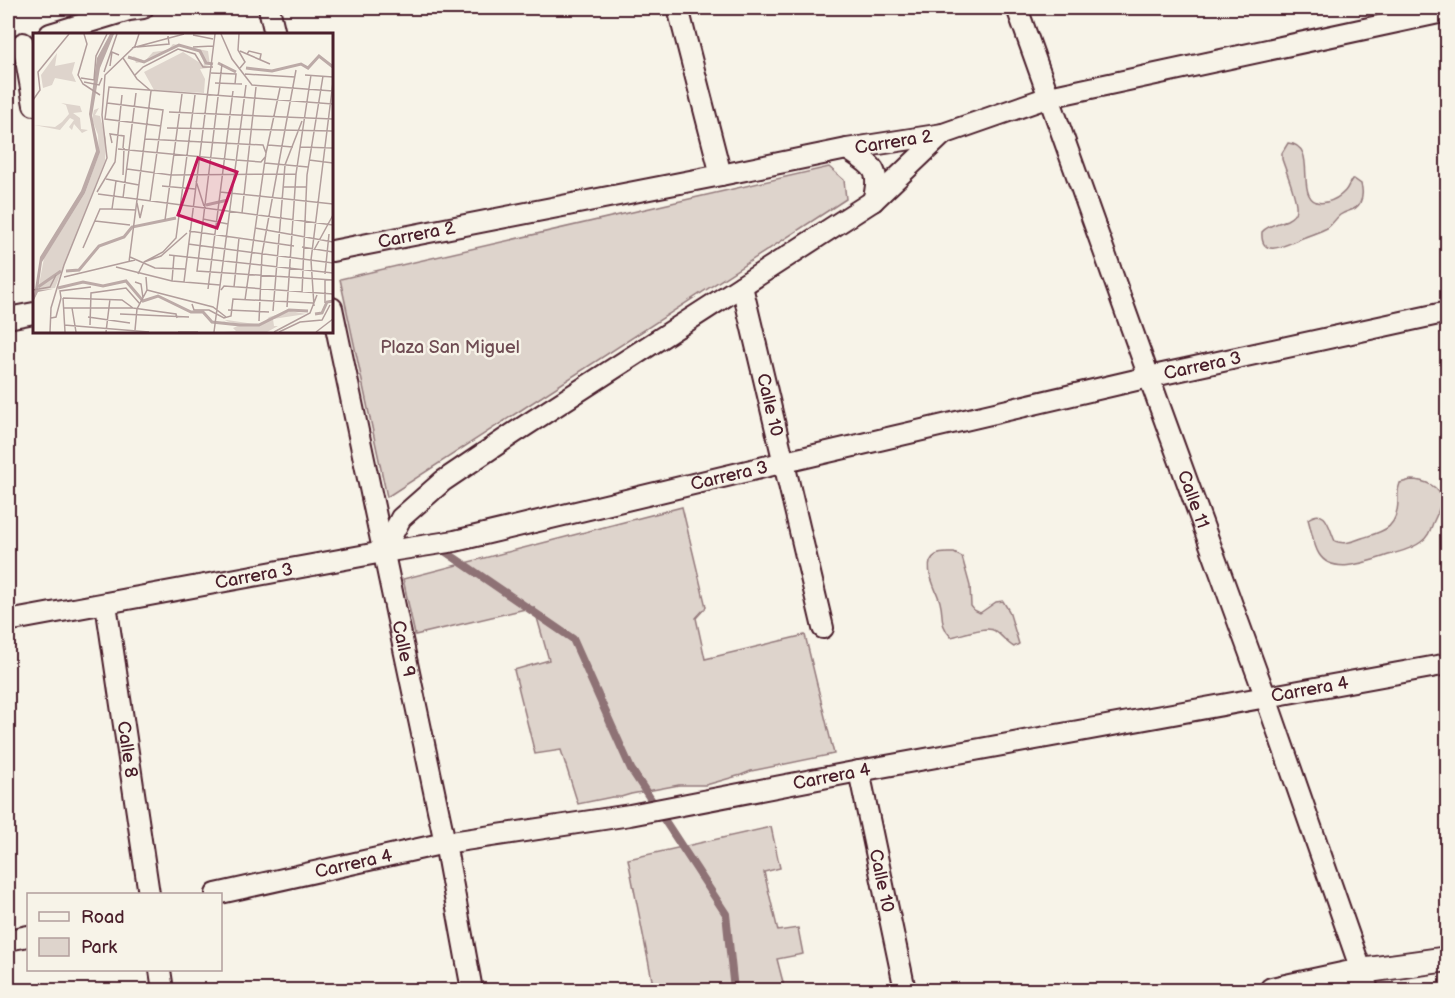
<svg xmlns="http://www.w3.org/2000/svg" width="1455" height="998" font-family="'Balsamiq Sans',sans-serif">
  <rect width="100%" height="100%" fill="#f7f3e8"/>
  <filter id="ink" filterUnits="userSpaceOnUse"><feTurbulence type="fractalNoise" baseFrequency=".0167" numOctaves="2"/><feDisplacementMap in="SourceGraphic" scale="12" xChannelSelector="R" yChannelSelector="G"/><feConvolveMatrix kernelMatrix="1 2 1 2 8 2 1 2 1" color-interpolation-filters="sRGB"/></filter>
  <g filter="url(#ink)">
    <!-- green -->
    <g fill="#ded4cc" stroke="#947a7c" stroke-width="1.5">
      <path d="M 1288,143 C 1314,145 1301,180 1309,195 C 1316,210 1337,200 1345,191 C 1348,188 1349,183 1352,179 L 1354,179 L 1361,184 C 1363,191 1363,197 1360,203 C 1356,211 1347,210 1340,215 C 1335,219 1332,225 1327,228 C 1320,232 1312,234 1305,237 C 1291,242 1260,262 1262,232 C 1269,224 1278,224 1287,220 C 1291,218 1296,214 1296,209 C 1298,200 1285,169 1282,159 L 1282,153 Z"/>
      <polygon points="829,167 844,180 846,199 387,497 340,279"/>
      <path d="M 1411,480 C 1423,480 1442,486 1441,501 C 1440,508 1436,517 1433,523 C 1430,531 1428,537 1421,542 C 1412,549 1402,551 1392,554 C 1372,560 1333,577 1319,554 C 1314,547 1311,529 1308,519 C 1327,506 1329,529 1335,541 C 1345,545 1353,541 1362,538 C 1384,531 1397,529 1398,501 C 1398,494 1397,490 1400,483 Z"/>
      <polygon points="682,507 706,607 696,618 705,659 805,635 834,754 751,771 741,775 706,785 679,785 631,794 621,797 612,797 578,804 561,750 535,754 514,670 549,660 534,607 415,635 403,579"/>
      <path d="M 954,553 L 962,557 L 970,586 L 971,606 L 974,610 L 980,613 L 996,602 L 1003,601 L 1009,611 L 1019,644 L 1014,647 C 1006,643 1003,636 995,631 C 986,625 962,635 951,637 C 939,624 944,617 940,602 C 937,590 920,564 936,555 C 941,552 948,553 954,553 Z"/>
      <polygon points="771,827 780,868 764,872 778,931 798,928 803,954 777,959 785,990 654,990 628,859"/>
    </g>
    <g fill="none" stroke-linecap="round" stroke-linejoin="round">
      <!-- stream -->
      <polyline stroke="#8e7275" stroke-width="8" points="446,552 573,639 631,769 726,914 734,990"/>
      <!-- minor casing -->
      <g stroke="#4a1f2b" stroke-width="24">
        <g id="minor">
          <polyline points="269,8 275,34"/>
          <polyline points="678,8 721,175"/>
          <path id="s1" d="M 1017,8 L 1149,377 L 1266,698 L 1368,990"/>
          <polyline points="50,34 129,10 143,8"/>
          <polyline points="23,43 34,105"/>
          <path d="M 847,149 C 872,166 882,168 873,201"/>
          <path id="s2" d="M 332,251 L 721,175 L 847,149 L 943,134 L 1049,97 L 1448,11"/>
          <path id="s3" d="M 742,286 L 823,628"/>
          <path id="s4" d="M 332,308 L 445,843 L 472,990"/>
          <polyline points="8,318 34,313"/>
          <polyline points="383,552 401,518 443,481 514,433 873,201 943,134"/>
          <path id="s5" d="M 106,604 L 149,894"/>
          <path id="s6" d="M 8,621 L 383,552 L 455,541 L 785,462 L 1149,377 L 1448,312"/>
          <path id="s7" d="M 859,771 L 905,990"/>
          <path id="s8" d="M 216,894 L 445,843 L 630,815 L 859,771 L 1448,664"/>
          <polyline points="8,940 28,936"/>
          <polyline points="160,970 163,990"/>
        </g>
      </g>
      <!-- tertiary casing -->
      <g stroke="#4a1f2b" stroke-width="28">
        <polyline id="tertiary" points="1272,990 1361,971 1448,959"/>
      </g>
      <!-- minor -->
      <use href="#minor" stroke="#f7f3e8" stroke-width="20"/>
      <!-- tertiary -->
      <use href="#tertiary" stroke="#f7f3e8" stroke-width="24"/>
    </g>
  </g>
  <g text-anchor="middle" stroke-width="5" stroke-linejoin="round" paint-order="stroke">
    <!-- street labels -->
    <g font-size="18" fill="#4a1f2b" stroke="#f7f3e8">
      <text dy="6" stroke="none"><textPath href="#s2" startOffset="572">Carrera 2</textPath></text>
      <text dy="6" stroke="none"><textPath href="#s2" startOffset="86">Carrera 2</textPath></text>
      <text dy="6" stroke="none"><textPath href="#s6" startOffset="1222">Carrera 3</textPath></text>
      <text dy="6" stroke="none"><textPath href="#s3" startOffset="122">Calle 10</textPath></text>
      <text dy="6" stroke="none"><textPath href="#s6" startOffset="736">Carrera 3</textPath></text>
      <text dy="6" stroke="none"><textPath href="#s1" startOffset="522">Calle 11</textPath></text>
      <text dy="6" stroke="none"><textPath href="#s6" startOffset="250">Carrera 3</textPath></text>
      <text dy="6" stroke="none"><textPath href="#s4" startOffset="348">Calle 9</textPath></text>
      <text dy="6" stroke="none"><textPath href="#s8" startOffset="1113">Carrera 4</textPath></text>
      <text dy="6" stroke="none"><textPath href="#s5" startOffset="147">Calle 8</textPath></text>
      <text dy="6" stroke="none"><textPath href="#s8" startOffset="627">Carrera 4</textPath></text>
      <text dy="6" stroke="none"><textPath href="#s8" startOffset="141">Carrera 4</textPath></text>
      <text dy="6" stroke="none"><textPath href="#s7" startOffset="112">Calle 10</textPath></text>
    </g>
    <!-- park labels -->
    <g font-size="18" fill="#6f4c53" stroke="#f7f3e8">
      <text x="450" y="353">Plaza San Miguel</text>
    </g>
  </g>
  <!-- overview -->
  <g transform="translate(33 33)">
    <rect width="300" height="300" fill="#f7f3e8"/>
    <path d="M 140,11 L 175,18 L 177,32 L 171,33 L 170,23 L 164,18 L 147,13 L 111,29 L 103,30 L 100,23 L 112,28 L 120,19 L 135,17 ZM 150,19 L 175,35 L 167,36 L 172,46 L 171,60 L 121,57 L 111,39 ZM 24,20 L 22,33 L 42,29 L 39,40 L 43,49 L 22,45 L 19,52 L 10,55 L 8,42 ZM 28,70 L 47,73 L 49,79 L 40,80 L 47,85 L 48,96 L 55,97 L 49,100 L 41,91 L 39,97 L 36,94 L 41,87 L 37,85 L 27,97 L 1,92 L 22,94 L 29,89 L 36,81 L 33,72 ZM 66,75 L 62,82 L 67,83 L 73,106 L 72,128 L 22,255 L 5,257 L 11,225 L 52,160 L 66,121 L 65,102 L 59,86 L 61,77 ZM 257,278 L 273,281 L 240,286 L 241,293 L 245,293 L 234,299 L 191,299 L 203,298 L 200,295 L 207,292 L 193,288 L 185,291 L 194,287 L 229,292 L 236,284 Z" fill="#ded4cc"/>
    <path d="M 77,1 L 81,1 L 67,35 L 59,83 L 67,119 L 52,160 L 9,229 L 5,257 L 20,256 L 5,259 L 0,269 L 7,224 L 48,158 L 63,118 L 56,81 L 64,25 Z" fill="#bcaaa7"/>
    <path fill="none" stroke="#bcaaa7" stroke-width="3" d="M 95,24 L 111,29 L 146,12 L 167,18 L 173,30 L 180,31M 185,30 L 203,39M 213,35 L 239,38 L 268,31 L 275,35 L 286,23 L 300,34M 173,172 L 195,167M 33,238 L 46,237 L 66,213 L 91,204 L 99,194 L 143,185M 5,254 L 28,238M 25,255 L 50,249 L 70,253 L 93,248 L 110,268 L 125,263 L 158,279 L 170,279 L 179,289 L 207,292 L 226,292 L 256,277 L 275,278M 282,281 L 289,280 L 294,269 L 300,268"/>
    <path fill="none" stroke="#b29e9c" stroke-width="1.5" d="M 51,1 L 54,11 L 45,42 L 50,51 L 67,62M 188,1 L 199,26 L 219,52 L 300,58M 206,1 L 205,17 L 212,29 L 207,35M 160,2 L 180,6M 104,14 L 136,11 L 135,3M 160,14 L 180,13M 99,15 L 151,1M 207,18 L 237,31M 214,21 L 216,18 L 228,21 L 227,26M 90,25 L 104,46 L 118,58 L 96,229M 189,31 L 164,238 L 300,247M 77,33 L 79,19 L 86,22M 71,39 L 84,1M 178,40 L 203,41 L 202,51M 212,41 L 262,44M 102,42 L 110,34 L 145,16 L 162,21 L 170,34 L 180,34M 272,42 L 300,44M 48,45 L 61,47 L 63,23 L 74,1M 51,49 L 66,52 L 69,45M 182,50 L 209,51M 0,67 L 7,57 L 5,39 L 36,1M 74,70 L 130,77 L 117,168M 136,79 L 300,86M 128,93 L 72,86 L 76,54 L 300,71M 134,95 L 300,98M 112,106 L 230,112 L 233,120M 79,110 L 77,101 L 91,103 L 90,115M 235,112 L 260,114M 267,114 L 300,115M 85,116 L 202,127M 203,127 L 228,129 L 233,123M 276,127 L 300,130M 232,130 L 275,134M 94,136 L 138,142 L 263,141M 90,142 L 91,115M 73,146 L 106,152M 163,148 L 171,173M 129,153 L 162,156M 250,154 L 273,154M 64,159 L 82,129 L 89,62M 187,159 L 300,171M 65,161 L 300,192M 90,165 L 103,60M 104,170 L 107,185 L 110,172M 79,176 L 103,177M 209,180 L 223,54M 170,186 L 195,191M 132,187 L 149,61M 62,188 L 97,192M 222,195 L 300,209M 156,198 L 261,213M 155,211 L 300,230M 269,214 L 300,219M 50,215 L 67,176 L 79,176 L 83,148M 281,217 L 300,182M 136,222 L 300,240M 97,224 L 122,235 L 152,236M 111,229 L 130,219 L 143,205 L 162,62M 83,234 L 139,248 L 187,252M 105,241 L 111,229 L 128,223 L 154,200M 292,241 L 296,201M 31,244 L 102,227M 292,247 L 292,270M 139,248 L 141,223M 102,249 L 108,251 L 110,265M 151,249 L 182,1M 201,254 L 206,205M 175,256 L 200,58M 0,257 L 17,254 L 23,242M 114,257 L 180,274 L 193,284M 188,257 L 191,253 L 300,261M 269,260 L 274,142 L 290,43M 28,265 L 27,258 L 58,254M 30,265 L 89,267 L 100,275M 30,265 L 32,299M 212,267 L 233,120 L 247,55M 159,271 L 161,277 L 176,277 L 191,285 L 198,283 L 200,266 L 280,270M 281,273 L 278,227 L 300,49M 254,274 L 263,141 L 278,42M 30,275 L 100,275 L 143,281 L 144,285M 39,275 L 43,299M 195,277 L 236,279M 240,278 L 252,132 L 269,88M 87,281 L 156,284M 55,284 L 97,290M 18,285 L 23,284 L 28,265M 226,288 L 229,221 L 263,37M 31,292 L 116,299M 57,292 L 58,260 L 93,255 L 107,271M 102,297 L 104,276 L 114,257 L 113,244M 17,299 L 18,275 L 31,232 L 74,125 L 69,82 L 72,42 L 102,13 L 106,1M 73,299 L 77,266M 145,299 L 165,299M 181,299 L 213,52M 241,299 L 277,280 L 284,262M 246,299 L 267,289 L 289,287 L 297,272M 283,299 L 300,286"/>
    <path fill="#c2185b" fill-opacity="0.15" stroke="#c2185b" stroke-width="3" d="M 165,125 L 204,139 L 184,195 L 145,182 Z"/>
    <rect width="300" height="300" fill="none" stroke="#4a1f2b" stroke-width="3"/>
  </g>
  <!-- margin -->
  <rect width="1455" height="998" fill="none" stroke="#f7f3e8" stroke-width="30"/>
  <rect x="15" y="15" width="1425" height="968" fill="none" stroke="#4a1f2b" stroke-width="2" filter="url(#ink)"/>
  <!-- legend -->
  <rect x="27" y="893" width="195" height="78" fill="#f7f3e8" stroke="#b29e9c" stroke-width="1.5"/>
  <rect x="39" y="912" width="30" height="9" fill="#f7f3e8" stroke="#b29e9c" stroke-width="1.5"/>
  <text x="81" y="923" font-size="18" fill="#4a1f2b">Road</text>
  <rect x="39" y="938" width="30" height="18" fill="#ded4cc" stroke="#b29e9c" stroke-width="1.5"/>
  <text x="81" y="953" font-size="18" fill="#4a1f2b">Park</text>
</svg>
